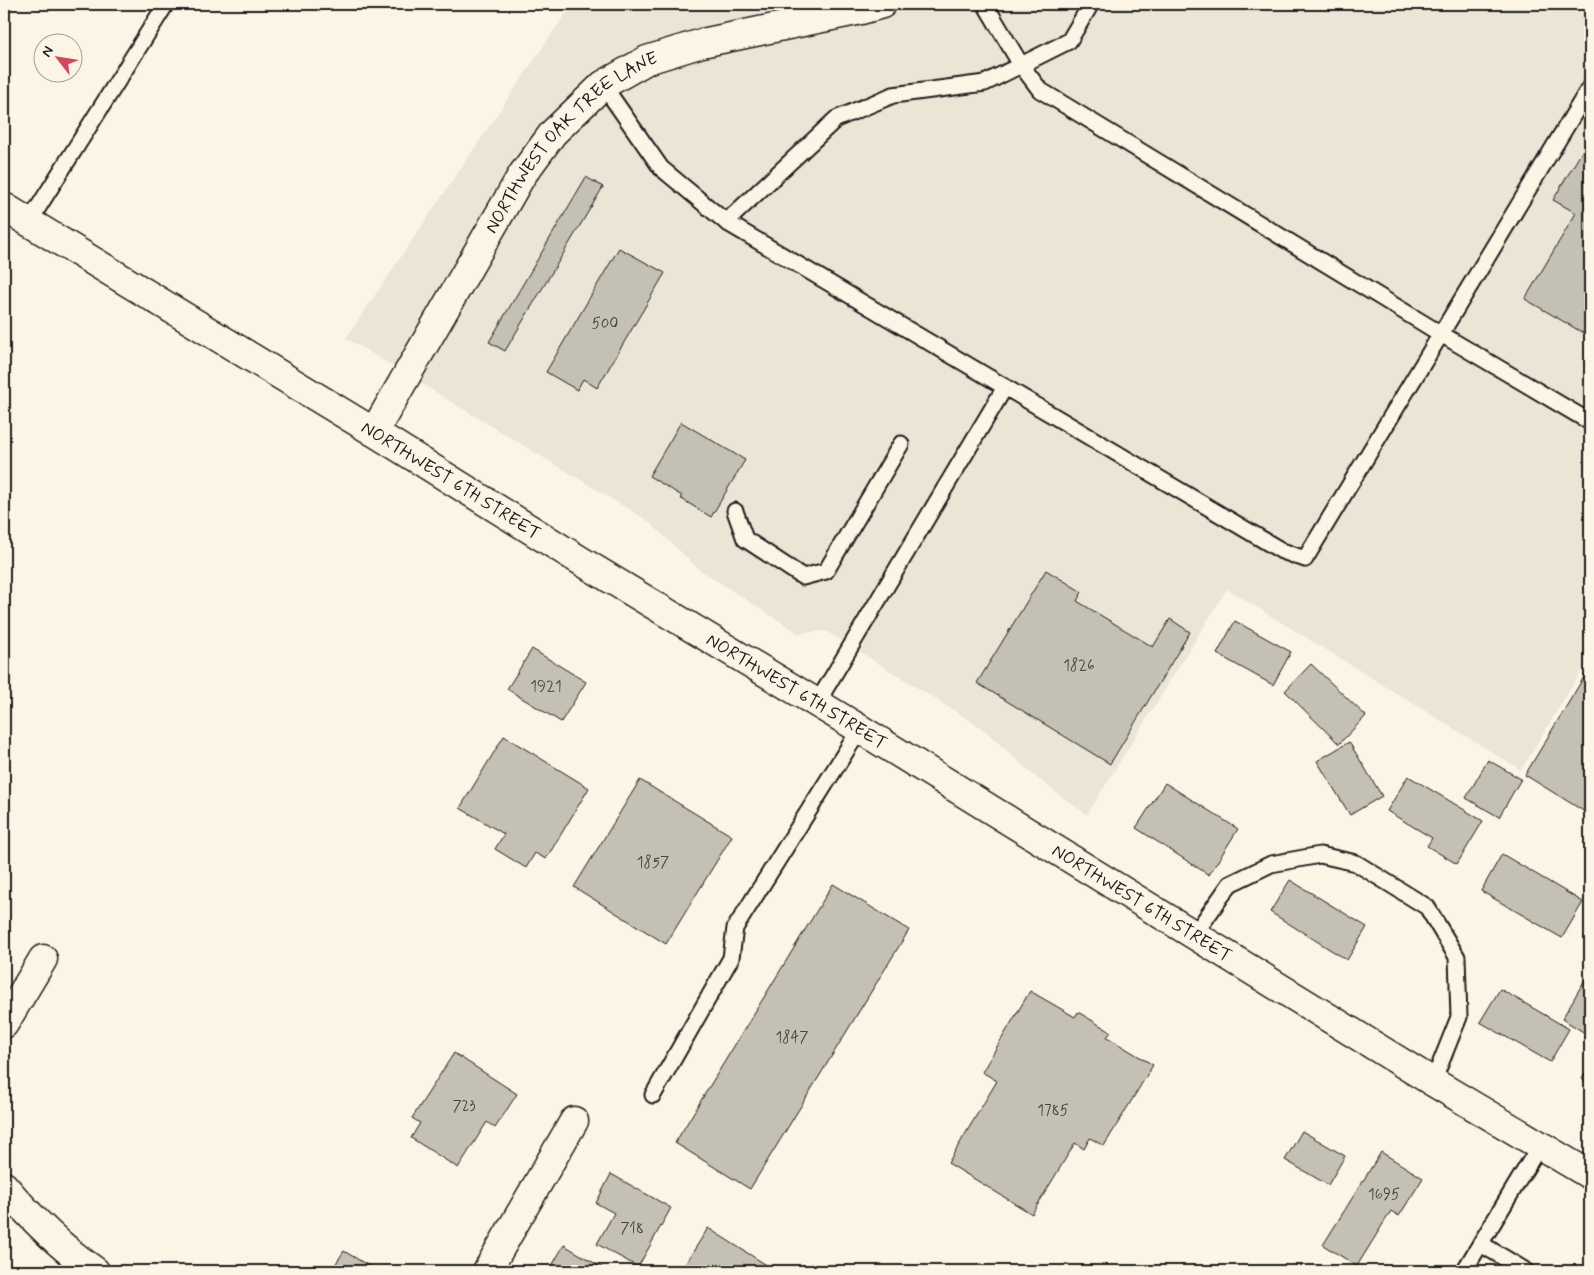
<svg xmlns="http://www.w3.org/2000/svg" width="1594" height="1275" font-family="Mynerve,sans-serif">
  <rect width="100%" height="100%" fill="#fcf5e5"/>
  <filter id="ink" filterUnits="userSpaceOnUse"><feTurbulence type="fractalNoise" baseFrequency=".02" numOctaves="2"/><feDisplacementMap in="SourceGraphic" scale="10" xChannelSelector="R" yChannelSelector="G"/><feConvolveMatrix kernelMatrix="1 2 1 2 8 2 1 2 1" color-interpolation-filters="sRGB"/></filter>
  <g filter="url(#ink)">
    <!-- built -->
    <polygon fill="#ebe5d6" points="572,4 1590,4 1590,657 1521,770 1227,589 1087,815 1038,779 982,728 826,631 798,633 700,570 648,521 346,338"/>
    <!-- building -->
    <g fill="#c4c0b3" stroke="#1c1c1c">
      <polygon points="1590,138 1590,337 1525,299 1576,213 1553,200"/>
      <polygon points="586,177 603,187 505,351 489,342"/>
      <polygon points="619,248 665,273 597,388 583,379 577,390 546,372"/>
      <polygon points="681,422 745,460 711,517 680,498 682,496 649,476"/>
      <polygon points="1046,570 1082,592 1077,601 1153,647 1170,619 1190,632 1110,764 977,683"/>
      <polygon points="1235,621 1291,652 1273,685 1217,654"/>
      <polygon points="532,649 586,682 561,722 507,689"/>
      <polygon points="1311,664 1366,716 1339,744 1285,691"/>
      <polygon points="1590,667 1590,770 1585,778 1590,781 1590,815 1525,775"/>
      <polygon points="504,736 589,788 546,859 535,853 526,868 495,849 504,834 460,808"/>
      <polygon points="1349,742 1382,796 1350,815 1317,761"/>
      <polygon points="1488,760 1521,779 1499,817 1466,798"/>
      <polygon points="1408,776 1483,821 1457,864 1427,846 1432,838 1387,811"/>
      <polygon points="640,780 732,836 666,944 574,887"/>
      <polygon points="1165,783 1238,829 1209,875 1136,828"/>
      <polygon points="1502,854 1583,902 1562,938 1481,891"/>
      <polygon points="1290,880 1367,927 1347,960 1270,912"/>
      <polygon points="833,884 909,930 750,1189 675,1143"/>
      <polygon points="1590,971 1590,1036 1562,1019"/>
      <polygon points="1500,989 1569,1029 1550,1062 1480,1022"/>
      <polygon points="1030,991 1075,1017 1078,1012 1111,1032 1107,1037 1153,1065 1104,1146 1090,1138 1084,1149 1075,1143 1032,1214 948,1163 997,1081 982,1072"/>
      <polygon points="454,1053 517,1094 495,1128 487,1122 458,1168 411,1138 420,1123 412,1118"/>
      <polygon points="1590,1065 1590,1084 1582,1079"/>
      <polygon points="1302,1131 1345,1156 1328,1185 1285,1160"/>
      <polygon points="1381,1152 1423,1178 1399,1216 1391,1211 1357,1266 1323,1245"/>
      <polygon points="611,1174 671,1208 638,1267 597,1244 614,1213 596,1203"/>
      <polygon points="708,1228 768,1266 765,1271 681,1271"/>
      <polygon points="564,1245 608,1271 549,1271"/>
      <polygon points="344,1251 377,1271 331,1271"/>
    </g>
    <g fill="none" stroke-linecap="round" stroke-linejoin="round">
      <!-- lane casing -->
      <g stroke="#1c1c1c" stroke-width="19">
        <g id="lane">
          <polyline points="985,4 1021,65 1040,90 1441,334 1590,422"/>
          <polyline points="603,85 661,168 726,222 1282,551 1305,559 1590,87"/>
          <polyline points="29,222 166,4"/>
          <polyline points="726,222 836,119 893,95 985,83 1069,41 1091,4"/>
          <polyline points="735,511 745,539 803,577 826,571 901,444"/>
          <polyline points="817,703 1005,387"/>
          <polyline points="1194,935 1230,884 1271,864 1320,855 1356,863 1427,907 1457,957 1459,1017 1433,1082"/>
          <polyline points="653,1095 731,958 735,928 860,729"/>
          <polyline points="1481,1244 1526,1271"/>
          <polyline points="1464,1271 1540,1145"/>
        </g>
      </g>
      <!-- street casing -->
      <g stroke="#1c1c1c" stroke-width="31">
        <g id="street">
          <polyline points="4,1024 43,959"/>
          <path d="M 4,1186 C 31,1218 60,1247 95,1271"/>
          <polyline points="487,1271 574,1121"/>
        </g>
      </g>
      <!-- secondary casing -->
      <g stroke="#1c1c1c" stroke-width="31">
        <g id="secondary">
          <path id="s1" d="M 374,432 L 522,175 L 553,133 L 603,85 L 647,60 L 702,43 L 861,10 L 882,4"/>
        </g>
      </g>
      <!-- primary casing -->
      <g stroke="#1c1c1c" stroke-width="31">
        <g id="primary">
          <path id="s2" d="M 4,207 L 374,432 L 581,561 L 860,729 L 1433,1082 L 1590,1175"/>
        </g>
      </g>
      <!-- lane -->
      <use href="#lane" stroke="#fcf5e5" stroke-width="15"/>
      <!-- street -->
      <use href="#street" stroke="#fcf5e5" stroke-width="28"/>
      <!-- secondary -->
      <use href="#secondary" stroke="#fcf5e5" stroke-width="28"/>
      <!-- primary -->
      <use href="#primary" stroke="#fcf5e5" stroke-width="28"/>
    </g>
  </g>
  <g text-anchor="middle" stroke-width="4.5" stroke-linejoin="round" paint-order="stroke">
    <!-- number labels -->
    <g font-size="15" fill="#464542">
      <text x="605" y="328">500</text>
      <text x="1079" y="670">1826</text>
      <text x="546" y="691">1921</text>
      <text x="653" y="867">1857</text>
      <text x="792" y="1042">1847</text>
      <text x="464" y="1111">723</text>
      <text x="1053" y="1115">1785</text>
      <text x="1384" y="1199">1695</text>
      <text x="632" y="1233">718</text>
    </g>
    <!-- street labels -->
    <g font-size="18" fill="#1c1c1c" stroke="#fcf5e5">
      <text dy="6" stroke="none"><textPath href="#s1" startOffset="355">NORTHWEST OAK TREE LANE</textPath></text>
      <text dy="6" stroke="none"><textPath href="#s2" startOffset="524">NORTHWEST 6TH STREET</textPath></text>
      <text dy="6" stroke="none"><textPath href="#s2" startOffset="929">NORTHWEST 6TH STREET</textPath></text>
      <text dy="6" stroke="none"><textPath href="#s2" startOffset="1334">NORTHWEST 6TH STREET</textPath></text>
    </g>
  </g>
  <!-- margin -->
  <rect width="1594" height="1275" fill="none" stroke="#fcf5e5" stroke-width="20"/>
  <rect x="10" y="10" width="1574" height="1255" fill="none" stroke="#1c1c1c" stroke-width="2" filter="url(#ink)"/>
  <!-- north arrow -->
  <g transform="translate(58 58) rotate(301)"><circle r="24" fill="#fcf5e5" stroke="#a29e95"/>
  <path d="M0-4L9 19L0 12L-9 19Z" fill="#d1495b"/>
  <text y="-8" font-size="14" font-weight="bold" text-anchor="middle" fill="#1c1c1c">N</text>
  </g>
</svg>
